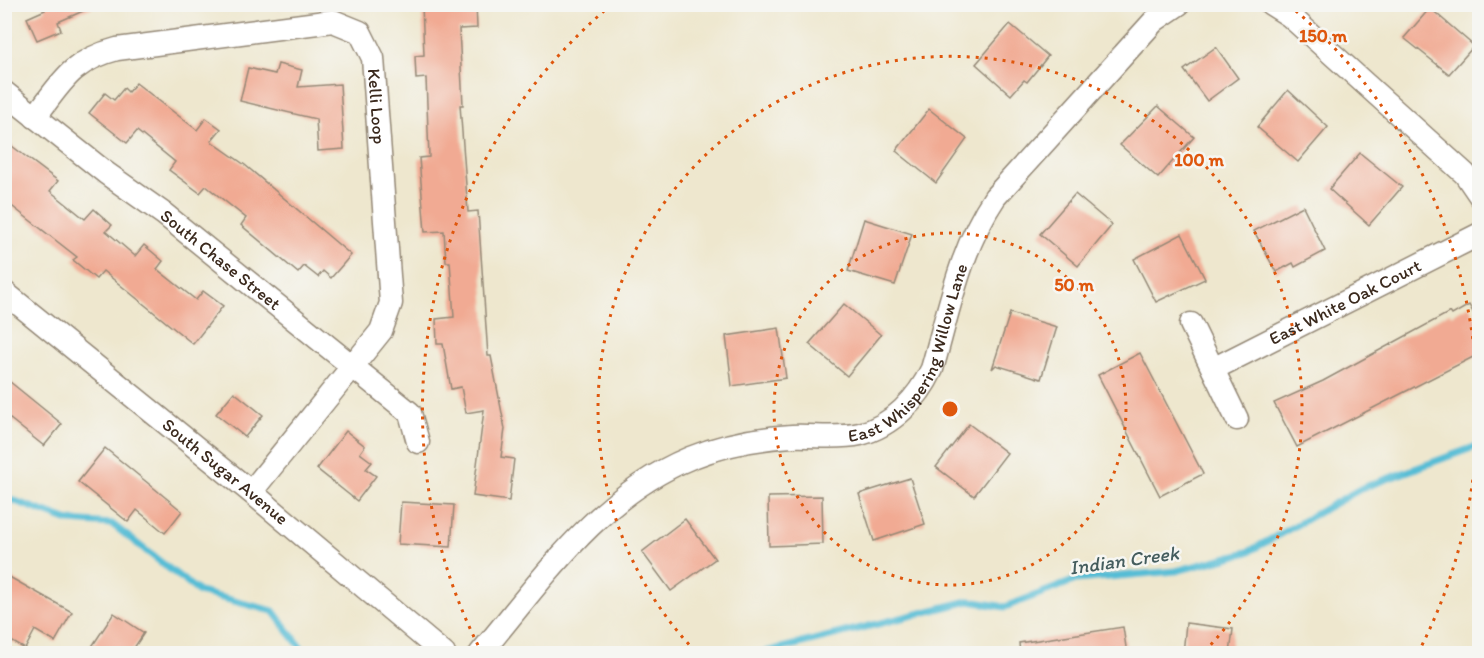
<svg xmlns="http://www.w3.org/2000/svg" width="1484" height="658" font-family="Itim,sans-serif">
  <rect width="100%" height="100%" fill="#f6f6f2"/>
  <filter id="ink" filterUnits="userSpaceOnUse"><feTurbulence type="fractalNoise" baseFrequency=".0167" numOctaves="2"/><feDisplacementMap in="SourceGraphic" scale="12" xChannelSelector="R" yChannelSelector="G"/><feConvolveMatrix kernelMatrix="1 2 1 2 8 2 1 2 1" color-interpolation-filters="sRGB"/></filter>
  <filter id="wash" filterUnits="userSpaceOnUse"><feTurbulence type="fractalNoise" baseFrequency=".008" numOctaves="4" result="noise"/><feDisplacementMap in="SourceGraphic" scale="24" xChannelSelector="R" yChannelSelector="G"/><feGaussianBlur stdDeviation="1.35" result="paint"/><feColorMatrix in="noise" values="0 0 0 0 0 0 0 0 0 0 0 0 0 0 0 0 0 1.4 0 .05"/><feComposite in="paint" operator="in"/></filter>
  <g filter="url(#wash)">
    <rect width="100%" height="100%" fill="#eee7ce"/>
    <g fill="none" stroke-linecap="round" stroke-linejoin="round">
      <!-- stream -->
      <g stroke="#57bdd5" stroke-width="7">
        <polyline points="4,497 69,521 112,524 199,592 273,611 306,654"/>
        <polyline points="758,654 969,601 1005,607 1076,580 1176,571 1248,552 1362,488 1480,445"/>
      </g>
    </g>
    <g id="blocks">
      <!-- building -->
      <g fill="#f1aa93">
        <polygon points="43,4 99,4 58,22 61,30 37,40 27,18 45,10"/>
        <polygon points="422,4 476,4 477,28 459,29 463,105 460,105 468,212 478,211 488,356 491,356 505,429 501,457 514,459 509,501 473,496 484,410 466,413 461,387 451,389 443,344 437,344 436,319 454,317 450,262 446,262 444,231 425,232 419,158 429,157 426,78 416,79 415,56 424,55"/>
        <polygon points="1430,8 1474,46 1449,74 1404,38"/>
        <polygon points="1010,24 1048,56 1027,82 1024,80 1011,95 976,64"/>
        <polygon points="1216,47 1238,78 1207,101 1184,70"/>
        <polygon points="278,64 302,70 298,87 340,84 344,149 318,151 316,119 240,101 248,68 275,74"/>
        <polygon points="136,83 197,130 206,118 221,129 211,141 245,165 351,255 331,278 323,271 318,277 304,266 298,273 241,225 246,218 206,186 200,193 169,170 175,162 137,131 127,143 89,113 105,93 114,100 124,88 128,92"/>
        <polygon points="1288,90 1328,127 1298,162 1257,127"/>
        <polygon points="1158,106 1194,137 1158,178 1120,145"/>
        <polygon points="929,109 967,139 936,183 896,151"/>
        <polygon points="4,140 58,181 50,191 85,219 94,209 112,225 106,231 135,256 144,245 163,261 157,269 196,300 203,291 223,306 193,344 103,271 96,279 73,260 77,257 4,200"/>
        <polygon points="1360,153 1402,187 1369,225 1329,189"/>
        <polygon points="1075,194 1112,225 1078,266 1040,234"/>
        <polygon points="1303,206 1325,251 1295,267 1293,263 1276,272 1254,231"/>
        <polygon points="864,219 912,234 895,285 848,271"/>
        <polygon points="1182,234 1205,279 1156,302 1134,259"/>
        <polygon points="844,304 881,335 847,376 809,344"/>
        <polygon points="1469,305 1479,323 1479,354 1297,447 1274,403 1323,381 1450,312 1452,315"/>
        <polygon points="1010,313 1057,327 1041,379 996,365 992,369"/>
        <polygon points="779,328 786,378 732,386 726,336"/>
        <polygon points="1140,353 1203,474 1160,496 1098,375"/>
        <polygon points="4,377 62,424 44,446 4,414"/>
        <polygon points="234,392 263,415 245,437 216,414"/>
        <polygon points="969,424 1007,453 974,496 936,467"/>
        <polygon points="346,431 365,446 360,453 372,462 366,469 376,476 357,501 317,469"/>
        <polygon points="105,448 182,511 165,533 137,510 128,522 78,482"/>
        <polygon points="910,478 925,524 874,541 859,494"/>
        <polygon points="822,496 823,544 769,546 768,497"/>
        <polygon points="401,502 454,505 451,547 398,544"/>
        <polygon points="685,519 715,559 671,591 642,552"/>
        <polygon points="4,574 72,612 55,642 35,630 25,649 4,637"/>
        <polygon points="114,613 144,633 130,654 87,654"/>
        <polygon points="1186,623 1233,629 1230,654 1183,654"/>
        <polygon points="1123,627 1127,654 1020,654 1019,643"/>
      </g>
    </g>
  </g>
  <g filter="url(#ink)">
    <use href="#blocks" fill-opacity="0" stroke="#948876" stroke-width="1.5"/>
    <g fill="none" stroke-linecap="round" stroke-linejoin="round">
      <!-- minor casing -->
      <g stroke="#948876" stroke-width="25">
        <g id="minor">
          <polyline points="1271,4 1290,16 1465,174 1480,196"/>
          <path id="s1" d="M 4,92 L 106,173 L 164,214 L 410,413 L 418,442"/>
          <path id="s2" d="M 35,117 C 62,82 71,61 117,49 L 333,21 L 360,32 L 373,58 L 391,303 L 381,331 L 251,492"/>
          <path id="s3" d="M 4,292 L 251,492 L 444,654"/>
          <polyline points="1191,324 1237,419"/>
          <path id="s4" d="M 1213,369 L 1480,234"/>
          <path id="s5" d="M 480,654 C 542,580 598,496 690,458 C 722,445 758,438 792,436 C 814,435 838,439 860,434 C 892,426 918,399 932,369 C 949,310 960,249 995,197 L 1154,21 L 1179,4"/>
        </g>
      </g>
      <!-- minor -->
      <use href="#minor" stroke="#fff" stroke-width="22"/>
    </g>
  </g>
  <!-- distance rings -->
  <g fill="none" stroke="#df570d" stroke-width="3" stroke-dasharray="3 6">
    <circle cx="950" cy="409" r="176"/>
    <path d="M695 651A352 352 0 1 1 1205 651"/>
    <path d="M482 653A528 528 0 0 1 611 5M1289 5A528 528 0 0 1 1418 653"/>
  </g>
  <g text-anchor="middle" stroke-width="5" stroke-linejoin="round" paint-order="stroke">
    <!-- street labels -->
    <g font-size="18" fill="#3b2a1e" stroke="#f6f6f2">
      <text dy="6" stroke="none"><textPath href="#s2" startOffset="434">Kelli Loop</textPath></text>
      <text dy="6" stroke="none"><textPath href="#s1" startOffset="274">South Chase Street</textPath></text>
      <text dy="6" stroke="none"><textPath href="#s4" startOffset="148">East White Oak Court</textPath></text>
      <text dy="6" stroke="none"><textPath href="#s5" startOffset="562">East Whispering Willow Lane</textPath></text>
      <text dy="6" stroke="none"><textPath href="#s3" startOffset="285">South Sugar Avenue</textPath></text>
    </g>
    <!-- water labels -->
    <g font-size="20" font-style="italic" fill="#455d5e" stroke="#f6f6f2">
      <text transform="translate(1124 560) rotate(-8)" y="7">Indian Creek</text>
    </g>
  </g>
  <circle cx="950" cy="409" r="9" fill="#df570d" stroke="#f6f6f2" stroke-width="3"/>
  <g font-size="18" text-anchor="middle" font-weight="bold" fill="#df570d" stroke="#f6f6f2" stroke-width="5" stroke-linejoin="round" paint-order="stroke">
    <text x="1323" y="42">150 m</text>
    <text x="1199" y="166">100 m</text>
    <text x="1074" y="291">50 m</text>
  </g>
  <!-- margin -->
  <rect width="1484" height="658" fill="none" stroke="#f6f6f2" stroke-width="24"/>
</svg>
